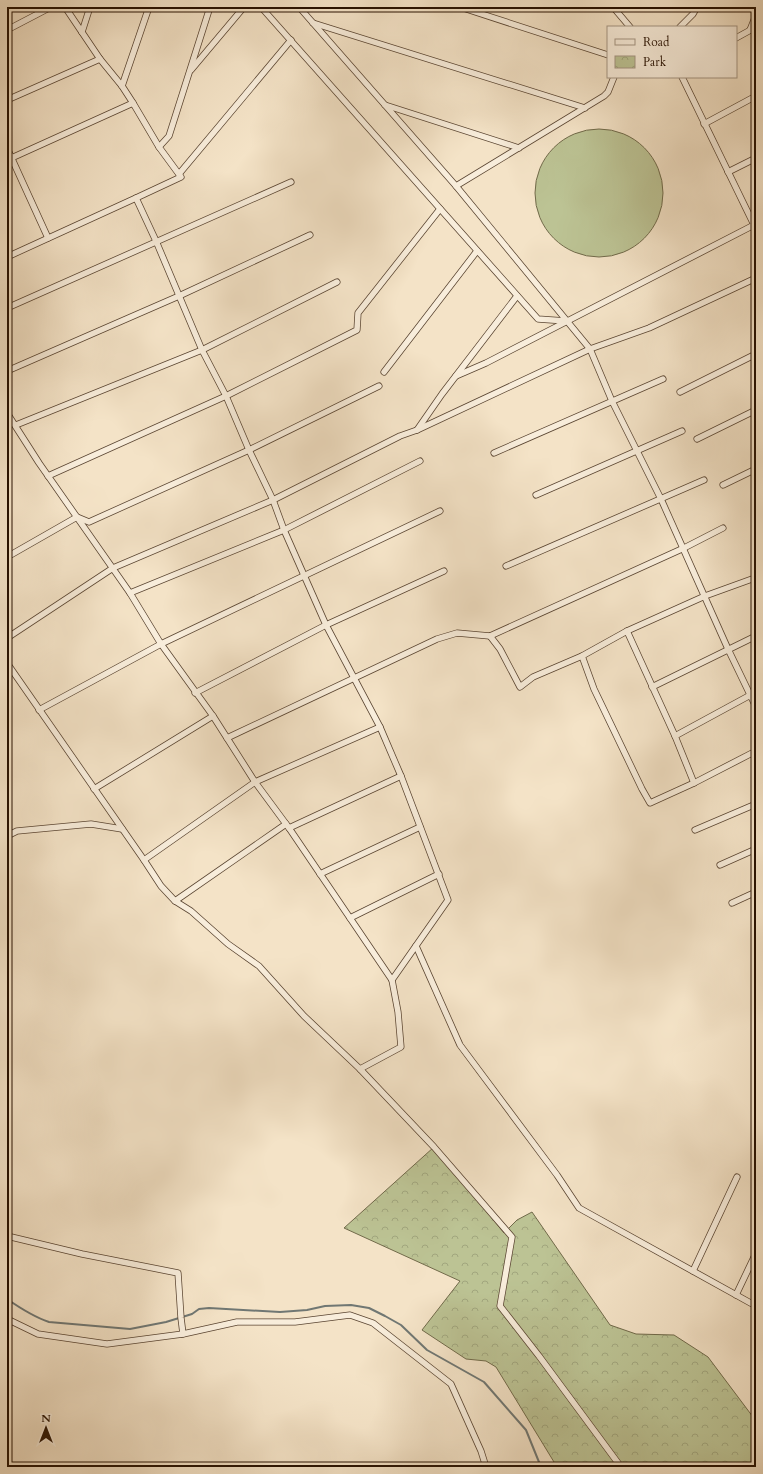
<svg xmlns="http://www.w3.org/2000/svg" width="763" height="1474" font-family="Cardo,serif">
  <defs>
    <pattern id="park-crowns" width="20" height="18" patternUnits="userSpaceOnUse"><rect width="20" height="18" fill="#bcc394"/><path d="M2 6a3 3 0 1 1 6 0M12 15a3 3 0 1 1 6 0" fill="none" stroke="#a1a67e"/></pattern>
  </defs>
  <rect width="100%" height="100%" fill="#f4e3c7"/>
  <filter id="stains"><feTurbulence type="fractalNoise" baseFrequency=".005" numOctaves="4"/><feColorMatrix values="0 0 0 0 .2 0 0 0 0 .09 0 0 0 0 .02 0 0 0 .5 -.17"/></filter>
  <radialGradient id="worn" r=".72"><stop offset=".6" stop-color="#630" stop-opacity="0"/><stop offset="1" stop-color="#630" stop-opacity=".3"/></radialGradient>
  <!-- green -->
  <circle fill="#bcc394" stroke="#716a4a" cx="599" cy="193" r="64"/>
  <!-- park -->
  <polygon fill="url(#park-crowns)" stroke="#716a4a" points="434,1147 504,1233 517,1220 532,1212 610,1325 636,1334 674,1335 708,1357 756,1421 756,1467 555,1467 554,1462 496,1367 486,1361 466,1359 422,1330 460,1281 344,1228"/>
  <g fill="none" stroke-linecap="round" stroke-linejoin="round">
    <!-- stream -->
    <path stroke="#707773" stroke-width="2" d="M 7,1299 C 20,1308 34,1317 49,1322 L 130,1329 L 166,1322 L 192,1314 L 199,1309 L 209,1308 L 280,1312 L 307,1310 L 325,1306 L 351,1305 L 369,1308 L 385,1316 L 401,1325 L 427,1350 L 484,1382 L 526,1430 L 541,1467"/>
    <!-- minor casing -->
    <g stroke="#5a4532" stroke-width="7">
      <g id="minor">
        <polyline points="65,7 100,59 122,86 133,103"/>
        <polyline points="210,7 169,136 159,147 181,177 136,198 156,241 202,350 226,396 249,450 273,500 284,530 326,625 380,727 401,776 448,900 392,980"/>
        <polyline points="261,7 538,319 566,321"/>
        <polyline points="299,7 456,186 590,349 612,401 661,499 728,649 756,707"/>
        <polyline points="460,7 608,55"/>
        <polyline points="613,7 630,27"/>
        <polyline points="313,23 585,108"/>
        <polyline points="680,27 693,14 697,7"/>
        <polyline points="7,30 51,7"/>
        <polyline points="750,30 756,15"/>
        <polyline points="82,32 90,7"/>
        <polyline points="736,38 756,27"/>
        <polyline points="191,70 244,7"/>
        <polyline points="682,77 756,229"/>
        <polyline points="122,86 149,7"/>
        <polyline points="7,100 100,59"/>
        <polyline points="385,105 519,148"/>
        <polyline points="704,124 756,96"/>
        <polyline points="7,148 48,238"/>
        <polyline points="7,160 133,103 159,147"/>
        <polyline points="728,172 756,158"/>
        <polyline points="179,174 291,40"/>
        <polyline points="456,186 604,96 608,92 614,77"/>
        <polyline points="7,257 136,198"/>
        <polyline points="7,308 291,182"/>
        <polyline points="7,371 179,296 310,235"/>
        <polyline points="384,372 477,251"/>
        <polyline points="456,376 486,363 754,225"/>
        <polyline points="680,392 756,354"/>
        <polyline points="7,413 39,463 130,593 161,644 213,716 255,782 289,828 392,980 398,1012 401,1047 360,1069"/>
        <polyline points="16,425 202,350 337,282"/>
        <polyline points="417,430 442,394 517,296"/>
        <polyline points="697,439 756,410"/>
        <polyline points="494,453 663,379"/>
        <polyline points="48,476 226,396 357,330 358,313 440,209"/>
        <polyline points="723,485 756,469"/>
        <polyline points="536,495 682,431"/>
        <polyline points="7,557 77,517 89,522 249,450 379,386"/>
        <polyline points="506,566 704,480"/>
        <polyline points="130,593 284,530 420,461"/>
        <polyline points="627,631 675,736 694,783"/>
        <polyline points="490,636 500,649 520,687 533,677 582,656 627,631 705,596 752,579 756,583"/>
        <polyline points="7,638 113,568 273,500 400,436 417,430 590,349 649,328 756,278"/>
        <polyline points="582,656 594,689 642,789 650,803 694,783 756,751"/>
        <polyline points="7,663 144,860 161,886 175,901 191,911 228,944 259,966 304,1016 360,1069 434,1147 512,1237 500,1306 539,1356 621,1467"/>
        <polyline points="652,687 756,636"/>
        <polyline points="195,693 326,625 444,571"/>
        <polyline points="39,710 161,644 440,511"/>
        <polyline points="675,736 756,692"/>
        <polyline points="227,738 437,639 457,633 490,636 684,548 723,528"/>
        <polyline points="94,789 213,716"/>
        <polyline points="289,828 401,776"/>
        <polyline points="695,830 756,804"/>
        <polyline points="7,836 17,831 91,824 122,829"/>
        <polyline points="144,860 255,782 380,727"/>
        <polyline points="720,865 756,849"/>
        <polyline points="320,874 420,827"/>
        <polyline points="175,901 286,824"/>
        <polyline points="732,903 756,892"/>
        <polyline points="350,918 439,874"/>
        <polyline points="416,946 460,1045 557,1175 579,1208 756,1306"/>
        <polyline points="7,1236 82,1254 178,1273 181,1318 183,1334"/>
        <polyline points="693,1271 737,1177"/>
        <polyline points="736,1295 756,1253"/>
        <polyline points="7,1319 38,1334 107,1344 183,1334 237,1322 295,1322 350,1315 373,1323 451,1384 481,1451 486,1467"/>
      </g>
    </g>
    <!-- minor -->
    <use href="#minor" stroke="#f8eddb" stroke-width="5.5"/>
  </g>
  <!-- margin -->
  <rect width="763" height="1474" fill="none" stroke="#f4e3c7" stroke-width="24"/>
  <rect x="8" y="8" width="747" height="1458" fill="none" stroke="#261000" stroke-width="2"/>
  <rect x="12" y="12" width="739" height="1450" fill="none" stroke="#261000"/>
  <!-- legend -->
  <rect x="607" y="26" width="130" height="52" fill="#f8eddb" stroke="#a49583"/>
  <rect x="615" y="39" width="20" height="6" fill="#f8eddb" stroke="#a49583"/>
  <text x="643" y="46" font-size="12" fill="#261000">Road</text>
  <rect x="615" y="56" width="20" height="12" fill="url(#park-crowns)" stroke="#a49583"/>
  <text x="643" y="66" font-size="12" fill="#261000">Park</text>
  <!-- north arrow -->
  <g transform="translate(46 1428)" stroke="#f8eddb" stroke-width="3" paint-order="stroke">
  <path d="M0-3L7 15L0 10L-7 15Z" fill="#261000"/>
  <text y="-6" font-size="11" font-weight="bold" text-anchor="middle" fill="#261000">N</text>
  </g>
  <rect width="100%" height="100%" filter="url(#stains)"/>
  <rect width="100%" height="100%" fill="url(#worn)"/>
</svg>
